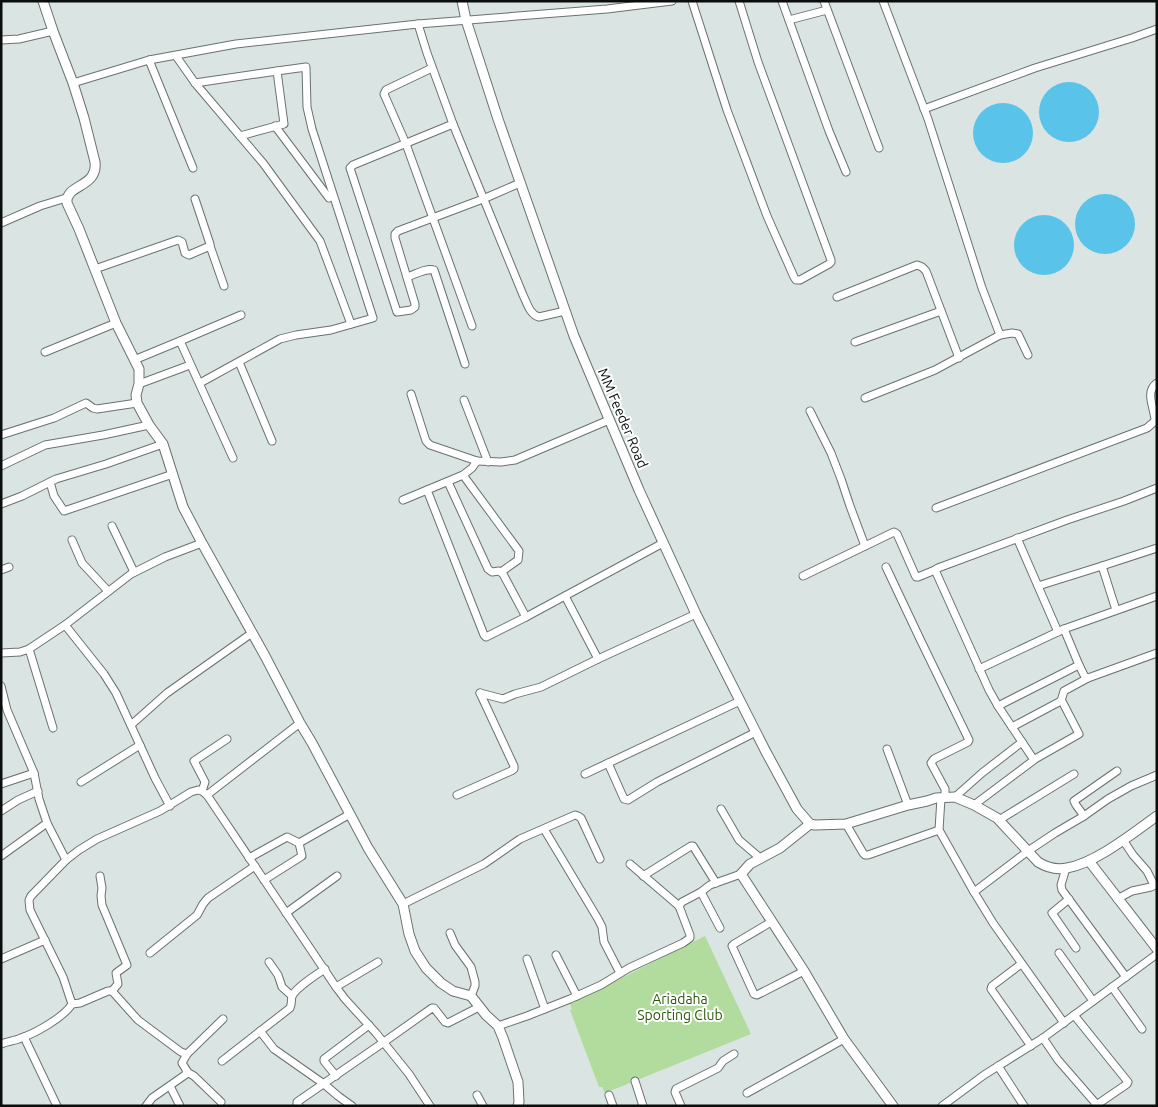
<svg xmlns="http://www.w3.org/2000/svg" width="1158" height="1107" font-family="Ubuntu,sans-serif">
  <rect width="100%" height="100%" fill="#dae4e2"/>
  <!-- green -->
  <polygon fill="#b2dc9e" points="705,936 751,1034 605,1093 602,1087 599,1087 570,1010 572,1009 570,1004"/>
  <!-- water -->
  <g fill="#5ac3ea">
    <circle cx="1069" cy="112" r="30"/>
    <circle cx="1003" cy="133" r="30"/>
    <circle cx="1105" cy="224" r="30"/>
    <circle cx="1044" cy="245" r="30"/>
  </g>
  <g fill="none" stroke-linecap="round" stroke-linejoin="round">
    <!-- minor casing -->
    <g stroke="#697270" stroke-width="9">
      <g id="minor">
        <polyline points="692,1 727,110 767,216 794,277 796,280 800,280 829,264 831,262 831,260 758,62 739,1"/>
        <polyline points="782,1 829,131 846,172"/>
        <polyline points="824,1 879,148"/>
        <polyline points="883,1 928,119 982,288 1000,335"/>
        <polyline points="789,20 827,10"/>
        <polyline points="418,24 607,9 672,1"/>
        <polyline points="1,40 19,39 53,31"/>
        <polyline points="176,56 195,83 263,163 320,241 351,324"/>
        <polyline points="149,60 193,168"/>
        <polyline points="432,68 390,88 386,90 384,94 406,144 472,326"/>
        <path d="M 73,83 L 149,60 L 236,44 L 418,24 L 427,53 L 453,124 L 523,295 C 527,303 530,315 539,317 L 565,311"/>
        <polyline points="195,83 277,71 284,124 240,136"/>
        <polyline points="924,109 1035,68 1132,38 1157,29"/>
        <polyline points="453,124 353,165 350,168 397,312 411,310 415,307 415,304 395,238 395,234 398,231 483,199 520,183"/>
        <polyline points="275,126 329,198"/>
        <polyline points="1,223 40,206 66,198"/>
        <polyline points="210,246 224,286"/>
        <polyline points="95,269 178,240 182,242 185,253 189,255 210,246 210,244 195,199"/>
        <path d="M 407,277 C 416,274 426,268 434,270 L 465,364"/>
        <polyline points="837,297 917,265 922,267 926,271 959,358"/>
        <polyline points="180,341 233,458"/>
        <polyline points="855,342 941,311"/>
        <polyline points="45,352 116,323"/>
        <polyline points="134,360 180,341 241,315"/>
        <polyline points="239,362 272,441"/>
        <polyline points="200,383 280,339 296,335 331,330 373,318 312,129 307,107 306,67 277,71"/>
        <polyline points="139,384 190,365"/>
        <polyline points="411,394 426,441 430,445 477,461 501,462 515,460 609,420"/>
        <polyline points="865,398 935,370 1000,335 1012,333 1018,334 1028,355"/>
        <polyline points="464,400 488,462"/>
        <polyline points="810,411 831,453 841,479 850,506 865,546"/>
        <polyline points="1,435 54,418 86,403 93,408 97,409 137,403"/>
        <polyline points="1,466 45,445 103,435 149,425"/>
        <polyline points="463,475 519,551 518,560 501,572"/>
        <polyline points="50,482 54,496 64,511 173,474"/>
        <polyline points="448,482 488,569 492,572 499,571 503,574 526,617"/>
        <polyline points="427,490 484,635 486,637 526,617 663,543"/>
        <polyline points="403,500 463,475 472,468 477,461"/>
        <polyline points="1,504 22,496 56,479 106,464 163,444"/>
        <path d="M 936,508 L 1147,428 L 1155,421 C 1155,409 1144,392 1157,383"/>
        <polyline points="112,526 134,572"/>
        <polyline points="1017,538 1058,632"/>
        <polyline points="72,540 82,563 108,591"/>
        <polyline points="886,567 920,639 969,740 968,742 934,759 931,763 945,789 945,797 941,798 939,830"/>
        <polyline points="1,570 9,567"/>
        <polyline points="803,576 894,532 897,534 916,577 918,577 935,570"/>
        <polyline points="1038,586 1102,566"/>
        <polyline points="565,596 598,659"/>
        <polyline points="1116,610 1102,566 1157,548"/>
        <polyline points="65,625 104,674 116,693 155,778 170,806"/>
        <polyline points="29,649 53,728"/>
        <polyline points="1,653 20,652 29,649 65,625 131,574 165,557 202,543"/>
        <polyline points="1079,665 1085,677 1088,678 1157,653"/>
        <polyline points="979,669 1064,629 1157,596"/>
        <polyline points="1,686 7,710 34,773 39,799 47,823 66,860"/>
        <polyline points="480,693 503,699 515,694 541,687 598,659 696,614"/>
        <polyline points="1061,701 1064,691 1088,678"/>
        <polyline points="998,706 1079,665 1064,629"/>
        <polyline points="131,725 167,693 252,633"/>
        <polyline points="1012,727 1059,702 1061,701 1063,703 1079,734 1035,759"/>
        <polyline points="887,749 908,805"/>
        <polyline points="608,763 624,799 628,800 657,782 756,732"/>
        <polyline points="585,774 740,701"/>
        <polyline points="81,782 140,745"/>
        <polyline points="1,784 34,773"/>
        <polyline points="202,791 205,782 194,761 227,739"/>
        <polyline points="207,795 300,723"/>
        <polyline points="457,795 511,771 514,769 514,766 480,693"/>
        <polyline points="955,797 982,773 1022,742 998,706 989,690 935,570 938,568 1067,520 1124,501 1157,488"/>
        <polyline points="974,805 1034,760 1022,742"/>
        <polyline points="721,809 739,840 760,858"/>
        <polyline points="1,811 18,800 38,791"/>
        <polyline points="1084,816 1076,805 1074,801 1117,771"/>
        <polyline points="999,820 1074,774"/>
        <polyline points="846,824 863,853 865,855 868,855 939,830 974,892"/>
        <polyline points="544,829 598,919 602,927 604,942 620,973"/>
        <polyline points="1123,840 1133,855 1147,871 1154,885"/>
        <polyline points="1,856 47,823"/>
        <polyline points="249,858 287,837 299,843 350,814"/>
        <polyline points="630,864 679,906"/>
        <polyline points="1066,868 1061,885 1062,890 1126,977"/>
        <polyline points="100,876 102,888 101,896 102,905 127,965 116,973 118,984 112,991"/>
        <polyline points="643,876 691,846 693,846 716,883"/>
        <polyline points="264,880 302,856 299,843"/>
        <polyline points="701,892 720,928"/>
        <polyline points="1069,899 1052,913 1076,948"/>
        <polyline points="1117,899 1132,891 1151,887 1157,884"/>
        <polyline points="403,904 484,864 520,839 575,815 578,816 581,818 600,859"/>
        <polyline points="286,913 337,876"/>
        <polyline points="771,922 734,944 732,946 754,994 757,995 804,971"/>
        <polyline points="450,933 455,945 471,967 475,982 475,986 471,996"/>
        <polyline points="150,953 197,915 203,904 208,898 255,866"/>
        <polyline points="1059,953 1093,1001"/>
        <polyline points="556,955 577,996"/>
        <polyline points="1,959 45,940"/>
        <polyline points="527,959 545,1009"/>
        <polyline points="269,962 278,975 282,987 292,996"/>
        <polyline points="1021,964 992,986 991,989 1031,1046"/>
        <polyline points="336,987 378,962"/>
        <polyline points="1112,987 1142,1029"/>
        <polyline points="72,1004 80,1003 108,991 112,991 138,1020 181,1052 187,1054 223,1019"/>
        <polyline points="1074,1015 1128,1082 1127,1084 1095,1106"/>
        <polyline points="1064,1023 993,923 974,892 1028,851 1055,833 1084,816 1108,799 1131,786 1157,775"/>
        <polyline points="498,1026 527,1016 570,999 601,985 629,968 683,943 690,938 690,935 679,906 682,902 701,892 710,885 741,874"/>
        <polyline points="260,1031 274,1049 324,1084 338,1096 352,1106"/>
        <polyline points="24,1037 57,1106"/>
        <polyline points="1043,1038 1058,1060 1098,1106"/>
        <path d="M 1,1044 C 8,1041 15,1041 21,1038 C 36,1033 64,1017 72,1004 L 63,977 L 30,910 L 29,900 L 31,896 L 66,860 L 79,850 L 97,839 L 160,811 L 191,792 L 198,790 L 202,791 L 207,795 L 336,987 L 345,999 L 376,1033 L 409,1074 L 430,1106"/>
        <path d="M 222,1061 L 290,1008 C 292,1004 291,1000 292,996 C 296,988 317,974 325,969"/>
        <polyline points="998,1066 1024,1106"/>
        <polyline points="187,1072 194,1076 221,1102"/>
        <polyline points="336,1076 324,1061 324,1059 369,1025"/>
        <polyline points="635,1081 643,1106"/>
        <polyline points="170,1086 180,1106"/>
        <polyline points="747,1093 844,1039"/>
        <polyline points="477,1095 483,1106"/>
        <polyline points="609,1095 613,1106"/>
        <polyline points="146,1106 152,1098 185,1075 187,1071 182,1063 187,1054"/>
        <polyline points="299,1106 297,1104 297,1102 384,1042 432,1008 434,1008 445,1022 448,1023 479,1007"/>
        <polyline points="681,1106 675,1092 676,1089 718,1068 723,1061 734,1054"/>
        <polyline points="942,1106 984,1075 1043,1038 1157,954"/>
      </g>
    </g>
    <!-- tertiary casing -->
    <g stroke="#697270" stroke-width="11">
      <g id="tertiary">
        <path d="M 43,1 L 53,31 L 73,83 L 84,118 L 95,162 C 98,188 65,184 67,203 L 79,229 L 116,323 L 139,369 L 139,384 L 136,395 L 137,403 L 149,425 L 163,444 L 183,507 L 202,543 L 265,656 L 300,723 L 312,743 L 368,848 L 403,904 L 409,934 L 415,951 L 426,968 L 441,983 L 453,991 L 471,996 L 486,1015 L 498,1026 L 503,1038 L 518,1082 L 519,1102 L 518,1106"/>
        <polyline points="462,1 466,20 498,119 574,336 639,490 696,614 766,752 797,809 810,824"/>
        <path d="M 810,824 L 815,825 L 846,824 L 908,805 L 927,801 L 936,798 L 955,797 L 974,805 L 997,818 L 1038,862 C 1046,867 1057,870 1067,868 C 1096,863 1133,833 1157,816"/>
        <polyline points="810,824 780,848 750,864 741,874 804,971 844,1039 893,1106"/>
        <polyline points="1089,861 1157,949"/>
      </g>
    </g>
    <!-- minor -->
    <use href="#minor" stroke="#fff" stroke-width="7"/>
    <!-- tertiary -->
    <use href="#tertiary" stroke="#fff" stroke-width="9"/>
  </g>
  <g text-anchor="middle" stroke-width="4" stroke-linejoin="round" paint-order="stroke">
    <!-- street labels -->
    <g font-size="14" fill="#090d0c" stroke="#fff">
      <text transform="translate(623 418) rotate(67)" y="5">MM Feeder Road</text>
    </g>
    <!-- park labels -->
    <g font-size="14" fill="#2a560b" stroke="#fff">
      <text x="680" y="1004">Ariadaha<tspan x="680" dy="16">Sporting Club</tspan></text>
    </g>
  </g>
  <!-- border -->
  <rect width="1158" height="1107" fill="none" stroke="#090d0c" stroke-width="5"/>
</svg>
